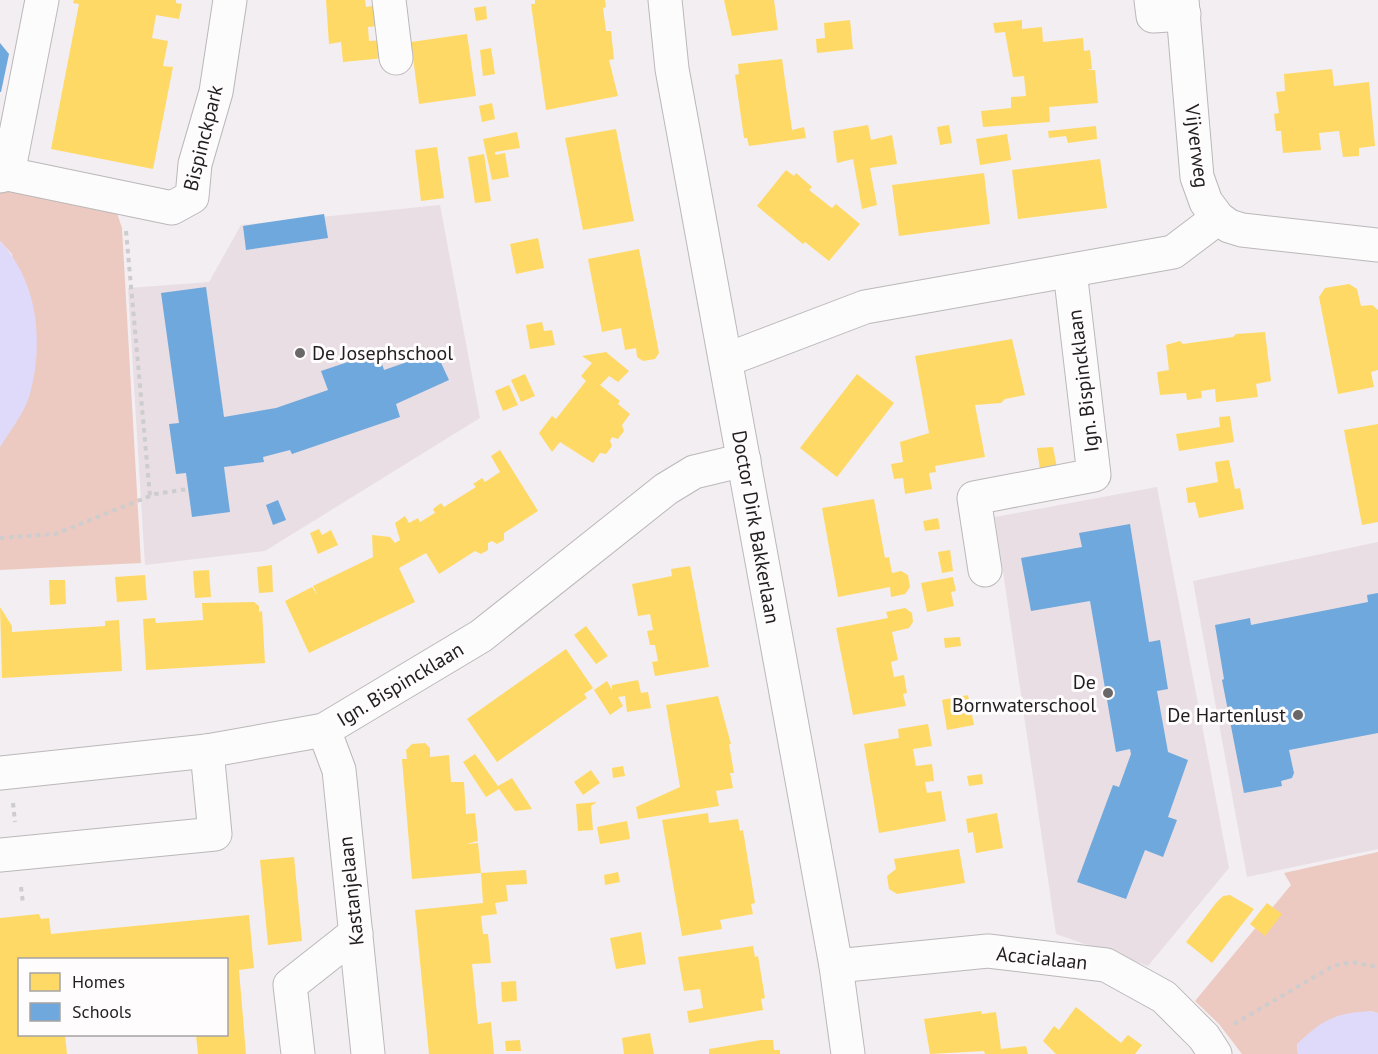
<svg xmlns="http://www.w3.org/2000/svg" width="1378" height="1054" font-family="'PT Sans',sans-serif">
  <rect width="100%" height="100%" fill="#f3eef1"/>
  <!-- built -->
  <g fill="#e8dee4">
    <polygon points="440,205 480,418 265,551 145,565 128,288 209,282 241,225"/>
    <polygon points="1157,487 1229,868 1148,966 1056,934 995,517"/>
    <polygon points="1378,542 1378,849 1247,877 1193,581"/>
  </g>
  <!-- green -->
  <g fill="#eccac1">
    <polygon points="0,179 116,210 122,228 141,563 0,570 0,447 29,395 12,254 0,241"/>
    <polygon points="1378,852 1378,1013 1370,1011 1297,1044 1298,1054 1242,1054 1219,1024 1195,1001 1291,885 1284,873"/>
  </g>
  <!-- water -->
  <g fill="#dfdaf9">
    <path d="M 0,241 C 38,282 44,341 30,394 C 25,412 10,431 0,447 Z"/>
    <path d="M 1370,1011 L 1378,1013 L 1378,1054 L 1298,1054 L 1297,1044 C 1322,1020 1335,1013 1370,1011 Z"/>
  </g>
  <!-- homes -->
  <g fill="#ffd966">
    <polygon points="74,0 176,0 176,3 182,4 179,19 156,15 152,38 168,41 163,66 173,67 153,169 51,149 79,4 73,3"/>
    <polygon points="326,0 365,0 366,7 377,5 379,26 368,27 369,41 382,40 384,58 343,62 341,42 329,44"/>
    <polygon points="535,0 605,0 606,7 603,8 606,31 611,31 614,59 609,60 618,96 546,110 531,4 535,4"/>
    <polygon points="724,0 774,0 778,30 732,36"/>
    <polygon points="486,6 487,19 476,21 474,8"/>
    <polygon points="850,20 853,49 817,53 816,39 825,38 824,23"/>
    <polygon points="1022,20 1022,29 1042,27 1043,42 1083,38 1084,51 1090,50 1092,69 1086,70 1095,70 1098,103 1049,107 1050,122 983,127 981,111 1011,108 1011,97 1026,96 1024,76 1013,77 1005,32 995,33 993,23"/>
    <polygon points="467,34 476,96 419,104 411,42"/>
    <polygon points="491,48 495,74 483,76 480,50"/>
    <polygon points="782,59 792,130 804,127 806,138 749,146 747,138 744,138 735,75 739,74 738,64"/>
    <polygon points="1332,69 1334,86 1369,82 1375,146 1359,148 1359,156 1343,157 1339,131 1319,133 1321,150 1283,153 1281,131 1276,131 1274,114 1279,113 1276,92 1285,91 1284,74"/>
    <polygon points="492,103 495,119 482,122 479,106"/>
    <polygon points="868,125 871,140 892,135 897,164 870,168 877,205 862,209 853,159 837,163 833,131"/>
    <polygon points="949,125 952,143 940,145 937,127"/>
    <polygon points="1096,126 1097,139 1068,143 1066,136 1049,138 1048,131"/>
    <polygon points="616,129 634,221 583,230 565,138"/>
    <polygon points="517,132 520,148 495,152 495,155 505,153 509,177 492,180 483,139"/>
    <polygon points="1007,134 1011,160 980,165 976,139"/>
    <polygon points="437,147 444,198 421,201 415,150"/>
    <polygon points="484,154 491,201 475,203 468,157"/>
    <polygon points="1100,159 1107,208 1018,219 1012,170"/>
    <polygon points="786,170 794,176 796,173 812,187 809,190 832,208 836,204 860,224 829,261 805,242 803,244 757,206"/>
    <polygon points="984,173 990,224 899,236 892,185"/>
    <polygon points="538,238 544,268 516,274 510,244"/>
    <polygon points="639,249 659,353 655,359 643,361 637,357 636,348 625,350 621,328 602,332 588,259"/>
    <polygon points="1349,284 1357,289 1361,306 1372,305 1378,310 1378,370 1371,372 1374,387 1338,394 1319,297 1325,288"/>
    <polygon points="542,322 544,331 552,330 555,345 530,349 526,325"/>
    <polygon points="1265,332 1271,381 1256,384 1258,397 1216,402 1215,389 1201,391 1202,398 1187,400 1186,393 1160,395 1157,372 1169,370 1166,345 1180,341 1183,344 1233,337 1236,334"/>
    <polygon points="1012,339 1025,395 1005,399 1001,403 975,405 985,457 935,466 936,472 929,473 932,489 905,494 903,478 894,479 891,464 903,462 900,442 929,433 915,356"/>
    <polygon points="606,352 629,371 618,382 609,376 600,385 620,401 618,404 630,414 622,425 624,431 618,439 612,437 610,441 612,446 606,454 600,453 593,463 560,442 552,452 539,433 552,416 556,419 586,381 581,376 592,363 582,356"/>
    <polygon points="525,374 535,396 521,402 511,380"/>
    <polygon points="857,374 894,403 837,477 800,448"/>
    <polygon points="509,385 518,405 503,411 495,391"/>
    <polygon points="1230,416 1234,442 1179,451 1176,434 1220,427 1219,417"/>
    <polygon points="1378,424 1378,522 1362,525 1344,430"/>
    <polygon points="1053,447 1057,468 1040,470 1037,448"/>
    <polygon points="500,450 538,511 504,533 504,540 497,544 492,541 488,543 488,550 481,554 475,551 439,574 426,553 399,568 415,602 309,653 285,601 312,587 318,596 313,586 373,557 372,535 390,537 395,543 400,540 395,523 405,516 409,523 418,518 420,522 435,513 433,509 441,503 444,507 476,487 473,484 482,478 485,482 500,472 491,456"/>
    <polygon points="1229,460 1235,489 1240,488 1244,509 1199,518 1195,502 1188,503 1186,488 1218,482 1215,462"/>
    <polygon points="874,499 885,558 889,557 892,573 901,571 908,575 910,587 905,594 891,597 890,587 838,597 822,508"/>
    <polygon points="938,518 940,529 925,531 923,521"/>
    <polygon points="319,529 322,535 331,530 338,545 318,554 310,533"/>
    <polygon points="950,550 953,571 942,573 938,552"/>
    <polygon points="272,565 273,592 259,593 257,567"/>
    <polygon points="690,566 709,667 655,676 652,662 658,661 655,645 650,645 647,631 653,630 650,614 638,616 632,584 672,576 671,569"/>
    <polygon points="209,570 211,597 195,598 193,571"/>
    <polygon points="145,575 147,600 117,602 115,577"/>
    <polygon points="953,577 956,591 951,592 954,606 927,612 921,583"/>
    <polygon points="49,580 65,580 66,604 50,605"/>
    <polygon points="254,602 259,606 259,612 262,611 265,663 146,670 143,619 155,618 156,623 203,620 202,603"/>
    <polygon points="0,607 12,626 12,632 105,626 105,621 119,620 122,671 2,678"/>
    <polygon points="905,608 912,613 913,622 909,628 892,632 898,660 891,662 894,677 904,675 907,693 903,694 906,706 853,715 836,628 888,618 886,612"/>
    <polygon points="586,626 608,656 596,664 574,635"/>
    <polygon points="960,637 961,646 945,648 944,638"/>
    <polygon points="566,649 593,688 584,694 587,698 497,762 467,719"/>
    <polygon points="638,680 641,693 648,692 651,708 627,712 625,696 618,697 623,706 610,715 594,690 607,681 612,690 612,685"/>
    <polygon points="968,695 974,725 947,730 942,700"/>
    <polygon points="718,696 731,744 729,744 734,773 730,773 733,788 716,791 719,806 638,819 636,807 680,787 666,705"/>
    <polygon points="928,724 932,746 913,749 916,766 932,764 934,781 925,782 927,793 941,791 946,821 879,833 864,744 899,738 898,729"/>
    <polygon points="425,743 430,748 430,757 449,755 451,782 464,782 466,814 475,813 478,841 466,844 478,843 481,873 412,879 402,759 407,759 406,750 412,744"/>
    <polygon points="475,754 498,786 512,778 532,809 515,811 499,789 486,797 463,762"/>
    <polygon points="623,766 625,776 613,778 612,768"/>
    <polygon points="591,770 600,783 583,795 574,782"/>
    <polygon points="982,774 983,784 969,786 967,776"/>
    <polygon points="597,802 591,806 593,830 578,831 576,804"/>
    <polygon points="708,813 709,823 738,819 740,831 743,830 755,903 751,904 753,914 720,920 722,929 682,936 662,820"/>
    <polygon points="997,813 1003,848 976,853 973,832 968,833 966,819"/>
    <polygon points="627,821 630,839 600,844 597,827"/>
    <polygon points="959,849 965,883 897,894 889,889 887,876 896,869 894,859"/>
    <polygon points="294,857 302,941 268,945 260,860"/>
    <polygon points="526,870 527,884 506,885 508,901 495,903 497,914 481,916 483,934 488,934 491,963 472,964 478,1024 491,1022 494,1054 429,1054 415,910 483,903 481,873"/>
    <polygon points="618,872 620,882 605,885 604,875"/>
    <polygon points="1230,895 1254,909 1212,963 1186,942 1216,903 1223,896"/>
    <polygon points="1267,903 1282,914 1265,936 1250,924"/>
    <polygon points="39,914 41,919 49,918 51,934 249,915 254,968 239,970 246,1054 198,1054 196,1035 226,1035 226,960 20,960 20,1035 65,1035 67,1054 0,1054 0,918"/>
    <polygon points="641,932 646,964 616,969 610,938"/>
    <polygon points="753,946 755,957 758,956 765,998 761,999 763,1010 689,1023 687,1011 703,1008 700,989 684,991 678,957"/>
    <polygon points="516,981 517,1001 502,1002 501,982"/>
    <polygon points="1076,1007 1121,1043 1128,1035 1142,1045 1135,1054 1056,1054 1043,1041 1054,1026 1059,1030"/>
    <polygon points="981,1011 982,1014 996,1012 1001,1049 1026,1046 1028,1054 985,1054 984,1051 930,1054 924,1019"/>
    <polygon points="650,1033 654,1054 624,1054 622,1038"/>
    <polygon points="520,1040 521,1051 506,1051 505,1041"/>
    <polygon points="761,1040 773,1040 774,1050 780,1050 780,1054 709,1054 709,1049"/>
  </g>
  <!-- schools -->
  <g fill="#6fa8dc">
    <polygon points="0,43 9,54 1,92 0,92"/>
    <polygon points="324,214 328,238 246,250 243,226"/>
    <polygon points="206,287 224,417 276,408 328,390 321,371 378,352 384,370 436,352 449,380 396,404 400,417 292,454 290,450 263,457 264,462 224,467 230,512 192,517 186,473 176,474 169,424 179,423 161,293"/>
    <polygon points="278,500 286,520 273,525 266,505"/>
    <polygon points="1130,524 1149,642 1160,640 1168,689 1157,691 1168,752 1188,760 1168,817 1177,820 1163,857 1145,850 1126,899 1077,882 1113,785 1119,787 1131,754 1130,749 1116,752 1090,601 1031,611 1021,558 1082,547 1079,533"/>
    <polygon points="1378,593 1378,733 1289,750 1294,773 1292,778 1281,781 1282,786 1244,793 1222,680 1224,679 1215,625 1250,618 1251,625 1368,602 1367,595"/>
  </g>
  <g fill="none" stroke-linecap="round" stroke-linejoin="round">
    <!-- minor casing -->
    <g stroke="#bbb8b9" stroke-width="35">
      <g id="minor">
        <polyline points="389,0 396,58"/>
        <polyline points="665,0 672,69 836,966 848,1054"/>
        <polyline points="1151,0 1153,16 1184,14"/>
        <polyline points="1182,0 1197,177 1206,202 1218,218 1229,226 1242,230 1378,245"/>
        <polyline points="8,174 42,0"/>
        <polyline points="0,176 8,174 172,208 192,197 195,164 216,92 230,0"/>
        <polyline points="726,360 865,307 1173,252 1218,218"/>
        <polyline points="985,570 974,498 1094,475 1070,271"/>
        <polyline points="324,730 339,770 368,1054"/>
        <polyline points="0,773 207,751 324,730 481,636 666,489 694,472 744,460"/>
        <polyline points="0,855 215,834 207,751"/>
        <polyline points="836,966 988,951 1106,965 1164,997 1204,1037 1215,1054"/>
        <polyline points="298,1054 290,985 356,933"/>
      </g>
    </g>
    <!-- path -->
    <g stroke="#cecdce" stroke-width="4" stroke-dasharray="4.5 4.5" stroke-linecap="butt">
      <polyline points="126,231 150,496"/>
      <polyline points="0,538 55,534 155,494 188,489"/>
      <polyline points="13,803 15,822"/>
      <polyline points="21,887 23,903"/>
      <polyline points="1234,1024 1333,966 1352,962 1378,967"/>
    </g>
    <!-- minor -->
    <use href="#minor" stroke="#fdfcfd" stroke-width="33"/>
  </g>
  <!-- markers -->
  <g fill="#6a6768" stroke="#fffcfd" stroke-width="2">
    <circle cx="300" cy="353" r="6"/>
    <circle cx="1108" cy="693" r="6"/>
    <circle cx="1298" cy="715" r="6"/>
  </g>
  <g text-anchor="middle" stroke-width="6" stroke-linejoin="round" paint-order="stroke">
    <!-- street labels -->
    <g font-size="20" fill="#201e1f" stroke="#fffcfd">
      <text transform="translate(203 138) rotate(-76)" y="7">Bispinckpark</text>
      <text transform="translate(1197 146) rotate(83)" y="7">Vijverweg</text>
      <text transform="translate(1083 381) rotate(-97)" y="7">Ign. Bispincklaan</text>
      <text transform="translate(756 527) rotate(80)" y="7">Doctor Dirk Bakkerlaan</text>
      <text transform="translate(400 684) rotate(-31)" y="7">Ign. Bispincklaan</text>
      <text transform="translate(351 891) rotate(-96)" y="7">Kastanjelaan</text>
      <text transform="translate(1042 958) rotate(6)" y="7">Acacialaan</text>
    </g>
    <!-- poi labels -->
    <g font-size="20" fill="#201e1f" stroke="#fffcfd" text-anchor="end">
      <text x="312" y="360" text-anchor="start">De Josephschool</text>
      <text x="1096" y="689">De<tspan x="1096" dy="23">Bornwaterschool</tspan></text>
      <text x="1286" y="722">De Hartenlust</text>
    </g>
  </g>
  <!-- legend -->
  <rect x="18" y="958" width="210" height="78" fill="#fffcfd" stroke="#a6a3a4" stroke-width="1.5"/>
  <rect x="30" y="973" width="30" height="18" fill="#ffd966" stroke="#a6a3a4" stroke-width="1.5"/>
  <text x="72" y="988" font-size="18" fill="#201e1f">Homes</text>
  <rect x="30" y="1003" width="30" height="18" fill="#6fa8dc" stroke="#a6a3a4" stroke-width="1.5"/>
  <text x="72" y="1018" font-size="18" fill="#201e1f">Schools</text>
</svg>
